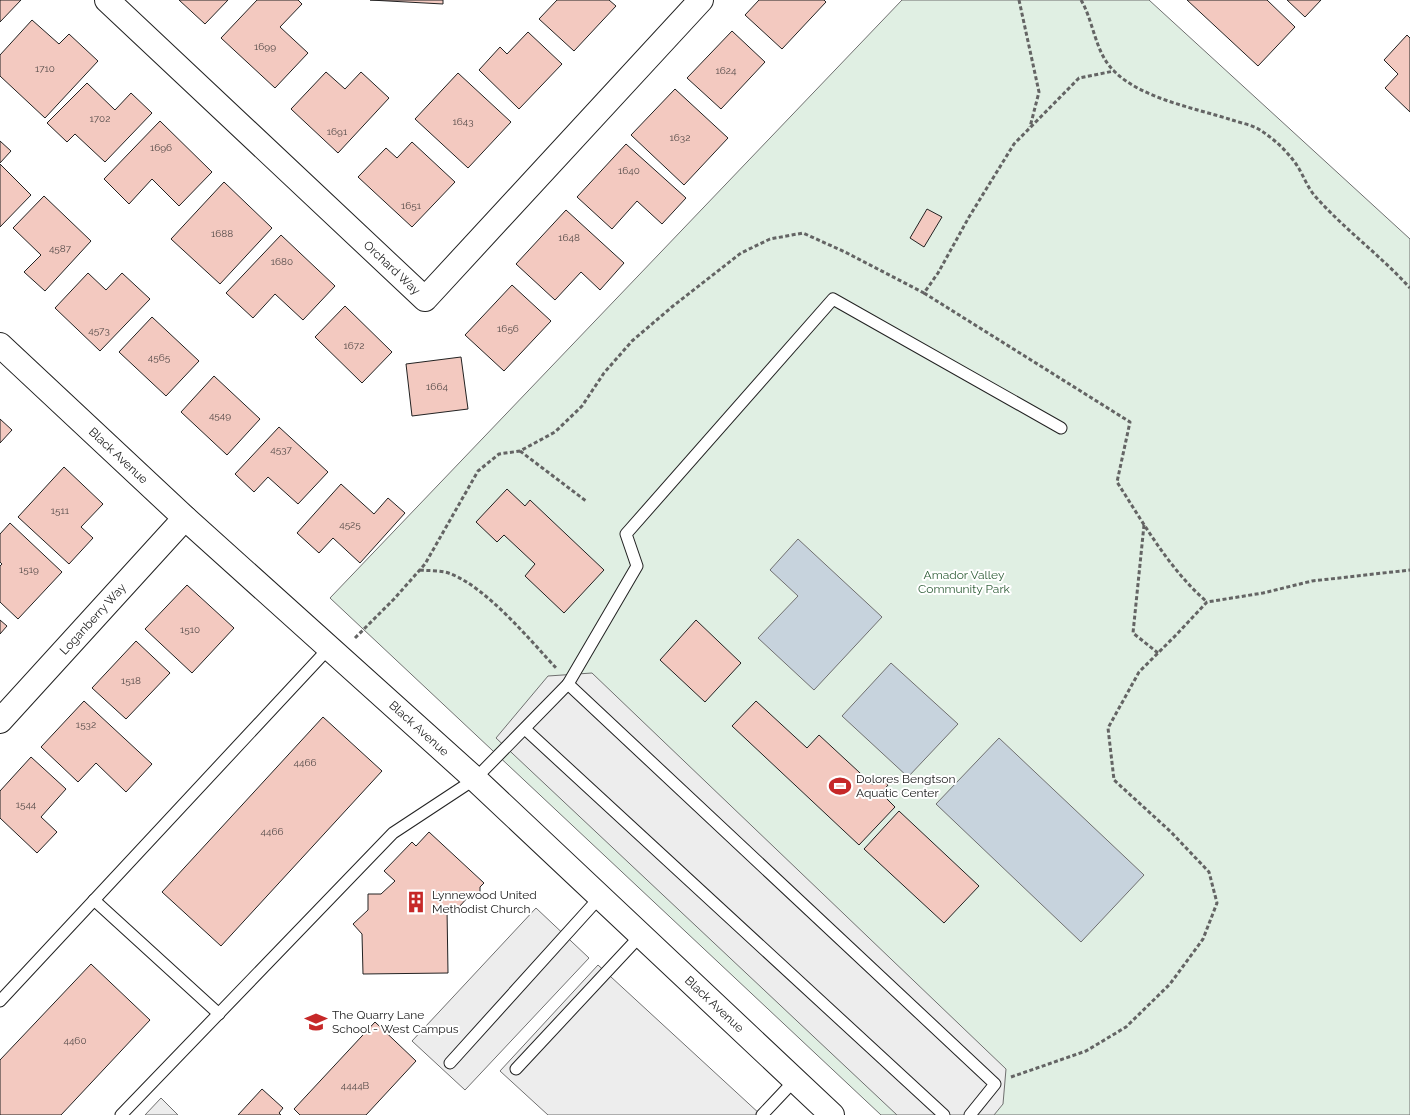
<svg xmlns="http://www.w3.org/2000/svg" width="1410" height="1115" font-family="Raleway,sans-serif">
  <rect width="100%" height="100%" fill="#fff"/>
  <!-- green -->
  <polygon fill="#e0efe3" stroke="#6f6f6f" points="902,0 1149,0 1410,239 1410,1115 881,1115 330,598"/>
  <!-- parking -->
  <g fill="#ededed" stroke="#6f6f6f">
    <polygon points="592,673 1006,1069 1003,1104 994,1115 897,1115 496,738 548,676"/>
    <polygon points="536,908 589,958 465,1090 412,1041"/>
    <polygon points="598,965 761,1115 548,1115 500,1071"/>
    <polygon points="161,1098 178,1115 145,1115"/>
  </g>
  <!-- water -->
  <g fill="#c7d3dd" stroke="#6f6f6f">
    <polygon points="798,539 882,617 814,690 758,638 798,596 770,570"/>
    <polygon points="891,663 958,724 908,777 842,716"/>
    <polygon points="999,738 1144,875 1081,942 936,804"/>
  </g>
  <!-- building -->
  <g fill="#f3c9c0" stroke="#222">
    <polygon points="0,0 21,0 0,22"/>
    <polygon points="179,0 228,0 205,24"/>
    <polygon points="257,0 298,0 302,4 280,27 308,53 275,88 221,38"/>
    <polygon points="370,0 443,0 443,4"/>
    <polygon points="557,0 609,0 616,6 574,51 539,19"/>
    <polygon points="759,0 824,0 826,2 782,49 745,15"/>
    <polygon points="1187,0 1267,0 1295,27 1258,66"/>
    <polygon points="1287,0 1321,0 1305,17"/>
    <polygon points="32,20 59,44 69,34 98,61 45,118 0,76 0,55"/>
    <polygon points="732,31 765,62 721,109 687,78"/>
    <polygon points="528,32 562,64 519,109 479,70 500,47 507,54"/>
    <polygon points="1407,35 1410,38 1410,112 1385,88 1398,74 1384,60"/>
    <polygon points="326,72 345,89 361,72 389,98 338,153 291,109"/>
    <polygon points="458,73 511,122 468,168 415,119"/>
    <polygon points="87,83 115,110 131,93 152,113 105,162 75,134 67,142 47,123"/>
    <polygon points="675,89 728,138 684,185 631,135"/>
    <polygon points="160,121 212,172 179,206 152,179 129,204 104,179"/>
    <polygon points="0,141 11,151 0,163"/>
    <polygon points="412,142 455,182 412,227 358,177 386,148 397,158"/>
    <polygon points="626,144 686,198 662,224 637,201 612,229 577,197"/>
    <polygon points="0,164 31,195 0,227"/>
    <polygon points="224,182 272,228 220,284 171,239"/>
    <polygon points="44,196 91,241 45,291 24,272 41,255 13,228"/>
    <polygon points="927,209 942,217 924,247 910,238"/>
    <polygon points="566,210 624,263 600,290 581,272 555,300 516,264"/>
    <polygon points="281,235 335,286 303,320 275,294 253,318 226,293"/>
    <polygon points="88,273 106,290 122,273 150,299 100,351 55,308"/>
    <polygon points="512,285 551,321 504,371 465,335"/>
    <polygon points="345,306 392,352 362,383 315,337"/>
    <polygon points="152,317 199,361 166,396 119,352"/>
    <polygon points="461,357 468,409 412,416 406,364"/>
    <polygon points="214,376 260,419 227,455 181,412"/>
    <polygon points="0,419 12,430 0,443"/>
    <polygon points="279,427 328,472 298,504 268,477 254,492 235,474"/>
    <polygon points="64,467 103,504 81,527 93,538 69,564 18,517"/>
    <polygon points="341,484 374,514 388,498 405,513 360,563 333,538 319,553 297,533"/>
    <polygon points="507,489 525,506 530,500 604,570 564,613 525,576 535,564 504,535 497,542 476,522"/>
    <polygon points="10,523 62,572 18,619 0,602 0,566 2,564 0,562 0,534"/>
    <polygon points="187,585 234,628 192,673 145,629"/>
    <polygon points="0,620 7,626 0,634"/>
    <polygon points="696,620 741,663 705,702 660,660"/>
    <polygon points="136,641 170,673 126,719 92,688"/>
    <polygon points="84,701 152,764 126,792 96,763 78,782 41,747"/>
    <polygon points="756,701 807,748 819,735 873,785 880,778 888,785 881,793 895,807 859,845 732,726"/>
    <polygon points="323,717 382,771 221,946 162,892"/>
    <polygon points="31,757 66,789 41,817 57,832 37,853 0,818 0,791"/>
    <polygon points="899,811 979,886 944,923 864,849"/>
    <polygon points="429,832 484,883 480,887 480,896 470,895 458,908 447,909 448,973 363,974 362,934 353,924 368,910 368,894 381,894 395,881 384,871 412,842 416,846"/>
    <polygon points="91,964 150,1020 61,1115 0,1115 0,1060"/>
    <polygon points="375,1022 416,1061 366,1115 300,1115 294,1109"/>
    <polygon points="262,1089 283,1108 279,1113 281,1115 238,1115"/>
  </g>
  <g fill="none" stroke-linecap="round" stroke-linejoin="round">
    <!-- service casing -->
    <g stroke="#222" stroke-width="13">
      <g id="service">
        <polyline points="568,684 637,566 626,534 833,299 1061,428"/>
        <polyline points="525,729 944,1115"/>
        <polyline points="94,900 219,1014"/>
        <polyline points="0,1001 329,648"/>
        <polyline points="450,1063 600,897"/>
        <polyline points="516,1069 641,935"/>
        <polyline points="121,1115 393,833 475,779 568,684 995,1084 970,1115"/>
        <polyline points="762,1115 795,1080"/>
      </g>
    </g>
    <!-- minor casing -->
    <g stroke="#222" stroke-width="26">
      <g id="minor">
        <path id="s1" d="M 107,0 L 425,299 L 701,0"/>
        <path id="s2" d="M 0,345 L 185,518 L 475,779 L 832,1115"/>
        <path id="s3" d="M 0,721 L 185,518"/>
      </g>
    </g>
    <!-- path -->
    <g stroke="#646464" stroke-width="3" stroke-dasharray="4 2.5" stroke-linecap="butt">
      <polyline points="1019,0 1039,92 1030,127"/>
      <path d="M 1081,0 C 1094,22 1095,53 1114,71 C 1142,99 1195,108 1232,120 C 1241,123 1252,125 1260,130 C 1274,139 1286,150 1296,164 C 1303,174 1307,187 1315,196 C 1344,229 1380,255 1410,288"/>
      <path d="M 924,293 L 1130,422 L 1117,482 C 1144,524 1169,569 1207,602"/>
      <polyline points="520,451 586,501"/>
      <polyline points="1144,525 1133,633 1158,653"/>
      <path d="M 420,570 C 430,571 442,570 451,574 C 487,588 530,640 557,669"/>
      <polyline points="355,638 394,599 425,564 478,471 499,454 520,451 555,432 582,406 604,373 632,341 673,306 741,253 770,239 803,233 845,252 924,293 938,273 969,217 1014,144 1079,78 1114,71"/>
      <polyline points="1011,1077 1086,1051 1126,1027 1170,984 1203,939 1217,903 1209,872 1171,832 1114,780 1108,728 1139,672 1176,635 1207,602 1263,593 1312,581 1410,570"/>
    </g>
    <!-- service -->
    <use href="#service" stroke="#fff" stroke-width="11"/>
    <!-- minor -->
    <use href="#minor" stroke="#fff" stroke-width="24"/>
  </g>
  <!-- icons -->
  <defs>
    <g id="stadium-bare" transform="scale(1.725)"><path d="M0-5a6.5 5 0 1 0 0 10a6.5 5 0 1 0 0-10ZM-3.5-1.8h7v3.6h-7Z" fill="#c62828" stroke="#fff" stroke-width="2.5" paint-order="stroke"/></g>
    <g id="building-bare" transform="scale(1.725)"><path d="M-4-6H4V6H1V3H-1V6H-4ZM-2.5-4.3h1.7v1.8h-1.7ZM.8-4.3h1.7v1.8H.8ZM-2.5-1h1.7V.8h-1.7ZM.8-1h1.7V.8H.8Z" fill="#c62828" stroke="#fff" stroke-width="2.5" paint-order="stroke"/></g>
    <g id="school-bare" transform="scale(1.725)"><path d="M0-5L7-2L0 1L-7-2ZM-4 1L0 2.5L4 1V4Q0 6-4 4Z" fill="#c62828" stroke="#fff" stroke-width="2.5" paint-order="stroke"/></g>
  </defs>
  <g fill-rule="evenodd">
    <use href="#stadium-bare" x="840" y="786"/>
    <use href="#building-bare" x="416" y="902"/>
    <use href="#school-bare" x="316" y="1022"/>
  </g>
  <g text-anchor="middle" stroke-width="4" stroke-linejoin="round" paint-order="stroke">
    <!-- number labels -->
    <g font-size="10" fill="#564c4a">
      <text x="265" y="50">1699</text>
      <text x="45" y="72">1710</text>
      <text x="726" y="74">1624</text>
      <text x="100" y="122">1702</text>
      <text x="463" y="125">1643</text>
      <text x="337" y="135">1691</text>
      <text x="680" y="141">1632</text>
      <text x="161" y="151">1696</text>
      <text x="629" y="174">1640</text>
      <text x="411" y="209">1651</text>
      <text x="222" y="237">1688</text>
      <text x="569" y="241">1648</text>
      <text x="60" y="252">4587</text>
      <text x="282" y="265">1680</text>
      <text x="508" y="332">1656</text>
      <text x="99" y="334">4573</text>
      <text x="354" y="349">1672</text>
      <text x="159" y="361">4565</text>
      <text x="437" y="390">1664</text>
      <text x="220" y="419">4549</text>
      <text x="281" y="453">4537</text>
      <text x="60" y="514">1511</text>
      <text x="350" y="528">4525</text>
      <text x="29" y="573">1519</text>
      <text x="190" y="633">1510</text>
      <text x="131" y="684">1518</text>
      <text x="86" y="728">1532</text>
      <text x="305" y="766">4466</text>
      <text x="26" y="808">1544</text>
      <text x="272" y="835">4466</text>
      <text x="75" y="1044">4460</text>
      <text x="355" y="1089">4444B</text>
    </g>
    <!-- street labels -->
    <g font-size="12" fill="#222" stroke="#fff">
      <text dy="4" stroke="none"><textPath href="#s1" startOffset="391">Orchard Way</textPath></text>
      <text dy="4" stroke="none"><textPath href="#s2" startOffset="162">Black Avenue</textPath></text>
      <text dy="4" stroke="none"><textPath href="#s3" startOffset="138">Loganberry Way</textPath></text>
      <text dy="4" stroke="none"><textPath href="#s2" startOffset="568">Black Avenue</textPath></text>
      <text dy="4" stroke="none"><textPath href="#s2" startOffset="972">Black Avenue</textPath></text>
    </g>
    <!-- park labels -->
    <g font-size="12" fill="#2f5e38" stroke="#fff">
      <text x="964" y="579">Amador Valley<tspan x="964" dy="14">Community Park</tspan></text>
    </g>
    <!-- poi labels -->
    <g font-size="12" fill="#222" stroke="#fff" text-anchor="start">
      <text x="856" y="783">Dolores Bengtson<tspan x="856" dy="14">Aquatic Center</tspan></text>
      <text x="432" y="899">Lynnewood United<tspan x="432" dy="14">Methodist Church</tspan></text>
      <text x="332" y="1019">The Quarry Lane<tspan x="332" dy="14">School - West Campus</tspan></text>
    </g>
  </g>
</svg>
